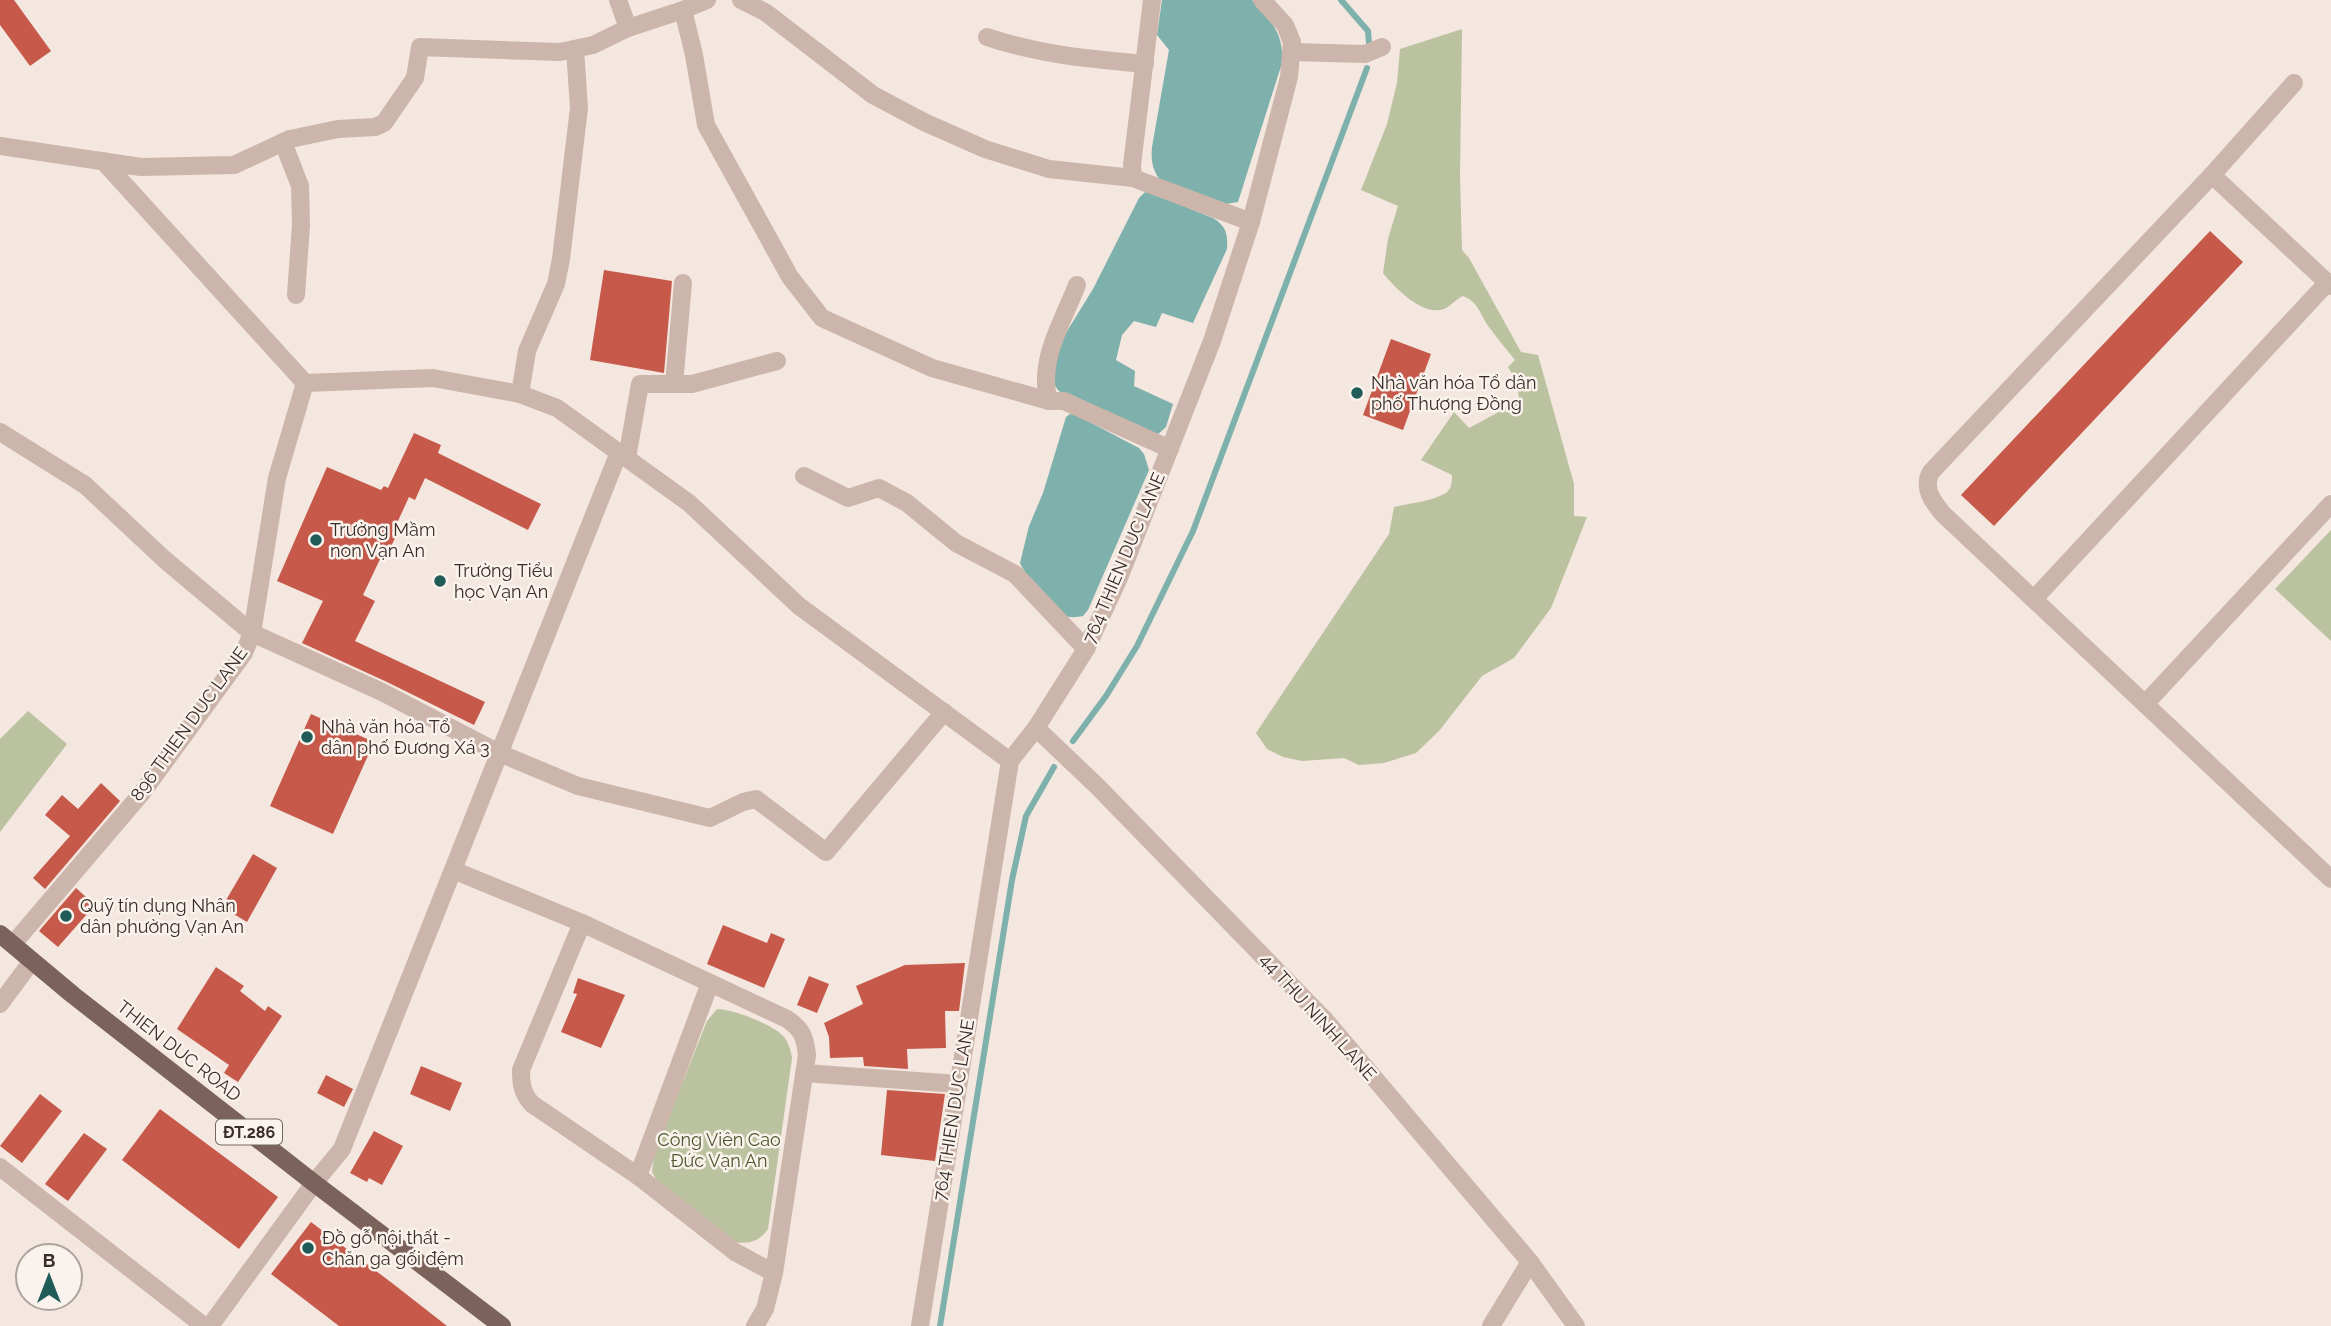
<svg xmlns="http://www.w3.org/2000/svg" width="2331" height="1326" font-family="Raleway,sans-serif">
  <rect width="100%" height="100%" fill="#f3e7df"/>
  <!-- green -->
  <g fill="#bbc29f">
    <path d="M 1462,29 L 1460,175 L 1462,250 L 1469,258 L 1521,352 L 1538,355 L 1574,484 L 1574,516 L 1587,517 L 1551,608 L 1514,658 L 1482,676 L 1439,731 L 1416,753 L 1384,763 L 1359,765 L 1344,758 L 1302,761 L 1283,757 L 1267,749 L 1256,733 L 1389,534 L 1394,507 C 1407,504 1438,500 1447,492 C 1452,488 1452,481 1452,475 L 1421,460 L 1454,412 L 1469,428 L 1506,408 L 1519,398 L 1517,382 L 1508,367 L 1515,360 C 1506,349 1497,338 1489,327 C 1480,315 1479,302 1463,296 C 1456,299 1451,306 1444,309 C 1423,317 1394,287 1383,273 L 1388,239 L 1398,206 L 1361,190 L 1387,124 L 1397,83 L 1400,49 Z"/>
    <polygon points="2331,530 2331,641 2275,589"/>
    <polygon points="28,711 67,744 0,832 0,739"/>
    <path d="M 717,1009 C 733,1009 774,1025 784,1037 C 789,1043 791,1052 792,1058 L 768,1229 C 761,1240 749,1245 736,1242 L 657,1181 L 652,1172 L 654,1154 L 707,1021 Z"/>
  </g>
  <!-- water -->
  <g fill="#7eb0ac">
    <path d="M 1162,0 L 1252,0 C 1271,22 1284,32 1282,63 L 1238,202 L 1226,204 L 1160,180 C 1152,169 1151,160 1152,147 L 1169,50 L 1157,35 Z"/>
    <path d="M 1145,192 L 1151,193 L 1213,218 C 1226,226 1228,234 1227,249 L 1193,323 L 1162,313 L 1156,327 L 1134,321 L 1122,335 L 1116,360 L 1135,371 L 1134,386 L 1173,404 L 1166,427 L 1156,436 L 1069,399 L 1058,390 L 1054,384 L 1054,365 L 1061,341 L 1093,289 L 1139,198 Z"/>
    <path d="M 1070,414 L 1078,416 L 1139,448 L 1144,454 L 1149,470 L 1088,610 L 1083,616 C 1078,617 1070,618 1066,616 C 1056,612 1024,574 1020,563 L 1029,526 L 1043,493 L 1066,417 Z"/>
  </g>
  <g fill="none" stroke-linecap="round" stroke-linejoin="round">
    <!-- stream -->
    <g stroke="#7eb0ac" stroke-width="6">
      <polyline points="1341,0 1368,31 1369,43"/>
      <polyline points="1073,741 1106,696 1137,646 1193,531 1367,68"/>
      <polyline points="940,1326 1012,880 1026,816 1054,767"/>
    </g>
  </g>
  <!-- building -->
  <g fill="#c6594a">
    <polygon points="0,0 14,0 51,51 30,66 0,25"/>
    <polygon points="2210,231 2243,262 1994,526 1961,495"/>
    <polygon points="604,270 672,281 664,373 590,360"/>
    <polygon points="1391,339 1431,354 1403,430 1363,415"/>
    <polygon points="414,433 441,445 438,453 541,504 528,530 425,478 415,500 409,497 392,534 396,536 386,557 382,555 363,595 375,601 355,641 485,702 474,725 387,682 302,643 323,601 277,581 327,467 381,490 384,486 388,488"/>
    <polygon points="311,714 374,742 333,834 270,806"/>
    <polygon points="101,783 120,801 45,889 33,878 70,836 45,815 62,795 78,809"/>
    <polygon points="253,854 277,868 247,922 222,907"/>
    <polygon points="76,888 95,905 58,947 39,931"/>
    <polygon points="723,925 767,943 771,933 785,939 764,988 707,964"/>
    <polygon points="965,963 959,1011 945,1011 946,1048 907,1049 908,1069 864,1066 863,1057 830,1058 829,1037 824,1023 863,1004 856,986 905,965"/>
    <polygon points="216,967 244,986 240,991 265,1011 268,1006 282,1016 238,1082 224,1073 229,1065 177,1029"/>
    <polygon points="809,976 829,984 817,1013 797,1005"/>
    <polygon points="578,978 625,995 601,1048 561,1032 577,994 573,993"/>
    <polygon points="421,1066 462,1083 450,1111 410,1094"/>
    <polygon points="326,1075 353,1089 344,1107 317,1093"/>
    <polygon points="887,1090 945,1094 935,1161 881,1155"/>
    <polygon points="40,1094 62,1111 22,1163 0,1146"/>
    <polygon points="160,1109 278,1197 239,1249 122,1160"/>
    <polygon points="374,1131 403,1146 382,1185 369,1178 367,1182 350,1173"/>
    <polygon points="84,1133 107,1149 68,1201 45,1184"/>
    <polygon points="311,1222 392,1283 447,1326 339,1326 271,1274"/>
  </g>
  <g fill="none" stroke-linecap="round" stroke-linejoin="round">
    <!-- minor -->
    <g stroke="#ccb5ab" stroke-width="18">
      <polyline points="618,0 628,28"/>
      <polyline points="741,0 765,12 873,95 924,122 985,149 1049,169 1133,178 1251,222"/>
      <polyline points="683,10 694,55 706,125 790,277 822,318 932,368 1049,401 1064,401 1170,449"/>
      <path d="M 987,37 C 1040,55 1090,59 1145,64"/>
      <polyline points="1292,52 1365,54 1382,47"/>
      <path d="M 2294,83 L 2212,175 L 1931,472 C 1922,488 1933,502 1943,514 L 2331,879"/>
      <polyline points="283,142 300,186 301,225 296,295"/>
      <polyline points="0,146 141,167 234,165 290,139 338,129 375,127 384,123 415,78 420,47 560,52 593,45 628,28 683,10 707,0"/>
      <polyline points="103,161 305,383"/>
      <polyline points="2212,175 2331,286"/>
      <polyline points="1133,178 1132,165 1152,0"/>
      <polyline points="305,383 433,378 520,394 557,408 689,503 799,606 1010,761"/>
      <polyline points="674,384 683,283"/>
      <polyline points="520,394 527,351 556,284 561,259 579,108 575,49"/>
      <path d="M 1049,401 C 1037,362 1063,321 1077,285"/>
      <polyline points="0,432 85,485 164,559 252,633 382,692 499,753 578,786 710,818 743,802 756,799 826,852 944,712"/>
      <polyline points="627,458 640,384 692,384 777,361"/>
      <polyline points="804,476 848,498 879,488 907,503 956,543 1015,574 1086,649"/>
      <polyline points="2034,599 2327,283"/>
      <polyline points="2145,704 2331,504"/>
      <polyline points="1036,728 1097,786 1325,1020 1530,1262 1576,1326"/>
      <path d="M 453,870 L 582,923 L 787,1019 C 802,1029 805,1037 807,1055 L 774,1273 L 765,1309 L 755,1326"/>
      <path d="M 582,923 L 521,1070 C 521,1084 522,1093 532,1104 L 638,1176 L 735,1252 L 774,1273"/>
      <polyline points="13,944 141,794 244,653 252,633 277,478 305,383"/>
      <polyline points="0,1004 32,961"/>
      <polyline points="804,1073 958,1084"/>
      <polyline points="0,1167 204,1326"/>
      <polyline points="638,1176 710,983"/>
      <polyline points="210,1326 314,1183 342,1149 619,452"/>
      <polyline points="1491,1326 1530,1262"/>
    </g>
    <!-- tertiary -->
    <polyline stroke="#ccb5ab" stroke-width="18" points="920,1326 1010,761 1036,728 1086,649 1119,578 1212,341 1251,222 1289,77 1292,42 1285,25 1262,0"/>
    <!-- primary -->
    <polyline stroke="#7b625b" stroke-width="18" points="0,934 73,995 314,1183 502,1326"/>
  </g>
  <!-- markers -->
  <g fill="#1f5b57" stroke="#faf2ec" stroke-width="2.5">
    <circle cx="1357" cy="393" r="7"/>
    <circle cx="316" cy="540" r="7"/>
    <circle cx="440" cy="581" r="7"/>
    <circle cx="307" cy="737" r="7"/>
    <circle cx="66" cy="916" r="7"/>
    <circle cx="308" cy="1248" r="7"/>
  </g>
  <g text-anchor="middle" stroke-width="5" stroke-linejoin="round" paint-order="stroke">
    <!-- shield labels -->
    <rect fill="#faf2ec" stroke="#736864" stroke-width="2" x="216" y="1119.5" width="66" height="25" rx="5"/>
    <g font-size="16" font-weight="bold" fill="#392d2a">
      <text x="249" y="1138">ĐT.286</text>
    </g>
    <!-- poi labels -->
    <g font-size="18" fill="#392d2a" stroke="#faf2ec" text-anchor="start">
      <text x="1371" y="389">Nhà văn hóa Tổ dân<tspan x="1371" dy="21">phố Thượng Đồng</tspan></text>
      <text x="330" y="536">Trường Mầm<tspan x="330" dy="21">non Vạn An</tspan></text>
      <text x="454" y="577">Trường Tiểu<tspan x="454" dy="21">học Vạn An</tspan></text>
      <text x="321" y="733">Nhà văn hóa Tổ<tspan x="321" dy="21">dân phố Đương Xá 3</tspan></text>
      <text x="80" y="912">Quỹ tín dụng Nhân<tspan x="80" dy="21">dân phường Vạn An</tspan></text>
      <text x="322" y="1244">Đồ gỗ nội thất -<tspan x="322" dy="21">Chăn ga gối đệm</tspan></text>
    </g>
    <!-- street labels -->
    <g font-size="18" fill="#392d2a" stroke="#faf2ec">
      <text transform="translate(1124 558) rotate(-67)" y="6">764 THIEN DUC LANE</text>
      <text transform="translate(189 724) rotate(-54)" y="6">896 THIEN DUC LANE</text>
      <text transform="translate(1318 1017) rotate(48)" y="6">44 THU NINH LANE</text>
      <text transform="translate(179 1051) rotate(38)" y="6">THIEN DUC ROAD</text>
      <text transform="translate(954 1110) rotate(-81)" y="6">764 THIEN DUC LANE</text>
    </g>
    <!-- park labels -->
    <g font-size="18" fill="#4e582e" stroke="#faf2ec">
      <text x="719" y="1146">Công Viên Cao<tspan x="719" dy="21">Đức Vạn An</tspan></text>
    </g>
  </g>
  <!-- north arrow -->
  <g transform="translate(49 1277)"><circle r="33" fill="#faf2ec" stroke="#ada39e" stroke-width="2"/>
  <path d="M0-5L12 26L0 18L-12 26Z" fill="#1f5b57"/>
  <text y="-10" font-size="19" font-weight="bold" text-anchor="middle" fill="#392d2a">B</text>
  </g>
</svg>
